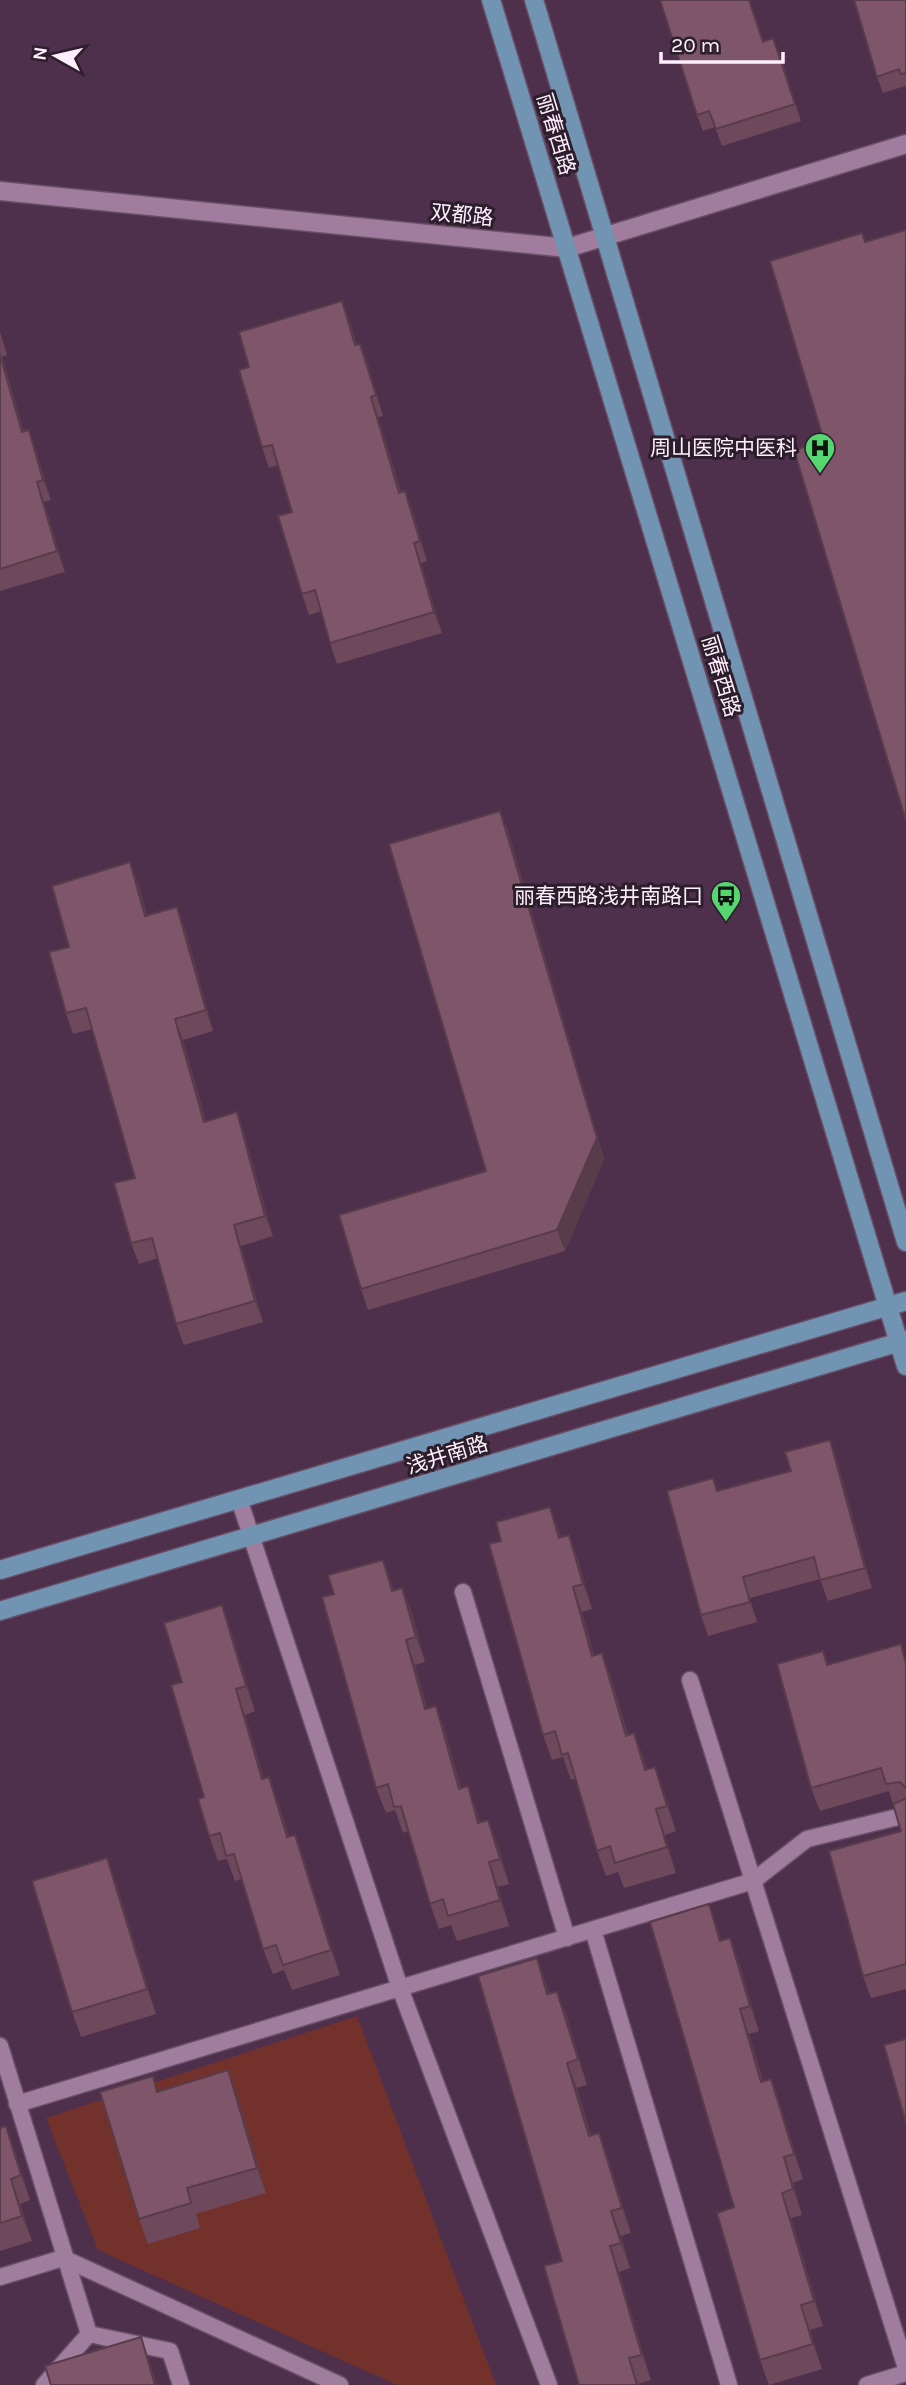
<svg xmlns="http://www.w3.org/2000/svg" width="906" height="2385" font-family="Karla,'Noto Sans SC',sans-serif">
  <rect width="100%" height="100%" fill="#4e304d"/>
  <!-- green -->
  <polygon fill="#72312a" points="357,2016 496,2385 397,2385 98,2250 46,2118"/>
  <g fill="none" stroke-linecap="round" stroke-linejoin="round">
    <!-- lane casing -->
    <g stroke="#684f67" stroke-width="19">
      <g id="lane">
        <polyline points="239,1499 400,1988 549,2385"/>
        <polyline points="463,1592 567,1938"/>
        <polyline points="690,1680 906,2368"/>
        <polyline points="593,1930 729,2385"/>
        <polyline points="0,2046 89,2334"/>
        <polyline points="17,2104 753,1881 807,1839 906,1815"/>
        <polyline points="0,2277 63,2258 340,2385"/>
        <polyline points="89,2334 170,2351 181,2385"/>
        <polyline points="44,2385 89,2334"/>
        <polyline points="867,2385 906,2373"/>
      </g>
    </g>
    <!-- street casing -->
    <g stroke="#684f67" stroke-width="21">
      <polyline id="street" points="0,191 567,248 906,144"/>
    </g>
    <!-- secondary casing -->
    <g stroke="#684f67" stroke-width="21">
      <g id="secondary">
        <polyline points="491,0 906,1366"/>
        <polyline points="534,0 906,1242"/>
        <polyline points="0,1570 906,1301"/>
        <polyline points="0,1611 906,1340"/>
      </g>
    </g>
    <!-- lane -->
    <use href="#lane" stroke="#a07d9f" stroke-width="16"/>
    <!-- street -->
    <use href="#street" stroke="#a07d9f" stroke-width="18"/>
    <!-- secondary -->
    <use href="#secondary" stroke="#7194b2" stroke-width="18"/>
  </g>
  <!-- wall -->
  <g fill="#6d495b">
    <polygon points="906,0 906,89 905,86 883,93 877,77"/>
    <polygon points="763,42 780,55 801,121 722,146 715,127 703,131 697,115"/>
    <polygon points="350,322 357,345 360,344 368,364 383,416 378,417 401,492 405,491 413,512 427,561 421,563 442,633 337,664 330,643 321,611 309,615 302,594 292,512 278,465 269,468 262,447 249,367"/>
    <polygon points="0,332 7,355 2,357 24,432 36,451 51,500 44,502 65,572 0,591"/>
    <polygon points="500,811 508,831 604,1159 565,1251 368,1310 361,1289 486,1171"/>
    <polygon points="138,883 147,915 185,928 213,1031 183,1040 206,1121 237,1112 244,1133 273,1236 241,1246 263,1322 184,1345 176,1324 158,1258 139,1264 131,1243 135,1178 92,1029 73,1034 66,1013 69,947"/>
    <polygon points="837,1460 872,1588 828,1601 820,1579 750,1598 757,1622 708,1636 701,1615 718,1491"/>
    <polygon points="569,1535 578,1560 592,1609 582,1612 594,1655 602,1653 611,1678 628,1735 634,1733 647,1769 664,1792 676,1831 665,1835 676,1873 624,1888 618,1872 606,1876 597,1851 576,1778 571,1780 563,1757 552,1760 543,1735 561,1537"/>
    <polygon points="402,1588 412,1613 425,1662 415,1665 427,1708 436,1706 445,1731 461,1788 468,1786 480,1822 498,1845 509,1884 498,1887 509,1926 457,1941 451,1925 439,1929 430,1904 408,1831 403,1833 395,1810 386,1813 376,1788 394,1590"/>
    <polygon points="231,1631 255,1711 245,1715 264,1779 278,1802 289,1837 295,1835 304,1860 340,1975 292,1990 284,1970 273,1974 263,1949 242,1879 235,1881 227,1859 218,1861 209,1836 204,1797 182,1682"/>
    <polygon points="823,1651 828,1664 906,1659 906,1989 871,1998 863,1976 901,1831 889,1791 820,1811 811,1788"/>
    <polygon points="116,1883 156,2014 81,2037 72,2012"/>
    <polygon points="718,1929 721,1940 739,1963 759,2031 749,2034 763,2081 771,2079 780,2104 803,2179 793,2183 802,2215 791,2218 823,2326 810,2330 822,2369 769,2385 760,2360 734,2207"/>
    <polygon points="537,1958 549,1994 557,1992 567,2017 587,2085 577,2088 591,2135 599,2133 608,2158 631,2233 621,2236 630,2268 619,2272 651,2380 638,2384 562,2261"/>
    <polygon points="158,2092 237,2095 266,2193 196,2214 200,2228 148,2244 139,2219"/>
    <polygon points="6,2126 30,2200 20,2204 32,2241 0,2251 0,2128"/>
  </g>
  <!-- shaded-wall -->
  <g fill="#593c4a">
    <polygon points="342,301 350,322 363,366 355,345"/>
    <polygon points="360,344 368,364 383,416 376,395"/>
    <polygon points="0,352 30,453 22,432 0,355"/>
    <polygon points="371,397 378,417 407,513 399,493"/>
    <polygon points="29,430 36,451 51,500 43,480"/>
    <polygon points="37,482 44,502 65,572 57,551"/>
    <polygon points="405,491 413,512 427,561 420,541"/>
    <polygon points="414,543 421,563 442,633 434,612"/>
    <polygon points="500,811 508,831 604,1159 565,1251 557,1230"/>
    <polygon points="130,862 138,883 153,936 145,916"/>
    <polygon points="177,907 185,928 213,1031 206,1010"/>
    <polygon points="175,1019 183,1040 212,1142 204,1122"/>
    <polygon points="237,1112 244,1133 273,1236 265,1216"/>
    <polygon points="234,1225 241,1246 263,1322 255,1301"/>
    <polygon points="830,1440 837,1460 872,1588 865,1568"/>
    <polygon points="550,1507 560,1532 568,1563 559,1538"/>
    <polygon points="569,1535 578,1560 592,1609 583,1584"/>
    <polygon points="383,1560 392,1585 401,1616 392,1591"/>
    <polygon points="743,1577 750,1598 757,1622 750,1602"/>
    <polygon points="573,1587 582,1612 601,1681 592,1656"/>
    <polygon points="402,1588 412,1613 425,1662 416,1637"/>
    <polygon points="222,1605 231,1631 255,1711 246,1686"/>
    <polygon points="406,1640 415,1665 435,1734 425,1709"/>
    <polygon points="602,1653 611,1678 635,1761 626,1736"/>
    <polygon points="236,1689 245,1715 272,1804 262,1779"/>
    <polygon points="436,1706 445,1731 468,1814 459,1789"/>
    <polygon points="634,1733 644,1759 654,1795 645,1770"/>
    <polygon points="655,1767 664,1792 676,1831 667,1806"/>
    <polygon points="269,1777 278,1802 297,1862 287,1837"/>
    <polygon points="468,1786 477,1812 487,1848 478,1823"/>
    <polygon points="656,1809 665,1835 676,1873 667,1847"/>
    <polygon points="488,1820 498,1845 509,1884 500,1859"/>
    <polygon points="295,1835 304,1860 340,1975 331,1950"/>
    <polygon points="107,1858 116,1883 156,2014 147,1989"/>
    <polygon points="489,1862 498,1887 509,1926 500,1900"/>
    <polygon points="709,1904 718,1929 729,1966 720,1941"/>
    <polygon points="730,1938 739,1963 759,2031 750,2006"/>
    <polygon points="537,1958 546,1983 557,2019 547,1994"/>
    <polygon points="557,1992 567,2017 587,2085 578,2059"/>
    <polygon points="740,2009 749,2034 770,2107 761,2082"/>
    <polygon points="567,2063 577,2088 598,2161 589,2136"/>
    <polygon points="228,2070 237,2095 266,2193 257,2168"/>
    <polygon points="771,2079 780,2104 803,2179 794,2154"/>
    <polygon points="6,2126 15,2151 30,2200 21,2175"/>
    <polygon points="599,2133 608,2158 631,2233 622,2208"/>
    <polygon points="784,2157 793,2183 802,2215 793,2189"/>
    <polygon points="11,2179 20,2204 32,2241 22,2216"/>
    <polygon points="782,2193 791,2218 823,2326 814,2301"/>
    <polygon points="611,2211 621,2236 630,2268 621,2243"/>
    <polygon points="610,2246 619,2272 651,2380 642,2355"/>
    <polygon points="801,2305 810,2330 822,2369 813,2344"/>
    <polygon points="141,2337 150,2362 157,2385 155,2385"/>
  </g>
  <!-- building -->
  <g fill="#7f556a" stroke="#593c4a" stroke-width="2">
    <polygon points="660,0 749,0 763,42 773,38 795,104 716,129 709,111 697,115"/>
    <polygon points="854,0 906,0 906,73 901,74 899,69 877,77"/>
    <polygon points="906,230 905,468 906,821 794,450 824,441 770,261 862,233 865,242"/>
    <polygon points="342,301 355,345 360,344 376,395 371,397 399,493 405,491 420,541 414,543 434,612 330,643 315,590 302,594 278,516 292,512 272,445 262,447 239,370 249,367 239,332"/>
    <polygon points="0,355 22,432 29,430 43,480 37,482 57,551 0,569"/>
    <polygon points="500,811 597,1138 557,1230 361,1289 339,1215 486,1171 389,844"/>
    <polygon points="130,862 145,916 177,907 206,1010 175,1019 204,1122 237,1112 265,1216 234,1225 255,1301 176,1324 152,1238 131,1243 114,1183 135,1178 86,1008 66,1013 49,952 69,947 52,886"/>
    <polygon points="830,1440 865,1568 820,1580 814,1557 743,1577 750,1602 701,1615 667,1491 713,1478 717,1491 791,1471 785,1452"/>
    <polygon points="550,1507 559,1538 569,1535 583,1584 573,1587 592,1656 602,1653 626,1736 634,1733 645,1770 655,1767 667,1806 656,1809 667,1847 615,1863 610,1846 597,1851 568,1753 562,1755 555,1731 543,1735 489,1544 501,1541 496,1522"/>
    <polygon points="383,1560 392,1591 402,1588 416,1637 406,1640 425,1709 436,1706 459,1789 468,1786 478,1823 488,1820 500,1859 489,1862 500,1900 448,1916 443,1899 430,1904 401,1806 394,1807 388,1784 376,1788 322,1597 334,1594 328,1575"/>
    <polygon points="222,1605 246,1686 236,1689 262,1779 269,1777 287,1837 295,1835 331,1950 283,1965 276,1945 263,1949 234,1854 226,1856 220,1833 209,1836 198,1799 204,1797 171,1685 182,1682 164,1623"/>
    <polygon points="901,1644 906,1664 906,1788 900,1782 886,1784 881,1768 811,1788 777,1664 823,1651 827,1665"/>
    <polygon points="906,1797 906,1964 863,1976 829,1851 901,1831 893,1804 905,1799"/>
    <polygon points="107,1858 147,1989 72,2012 32,1881"/>
    <polygon points="709,1904 720,1941 730,1938 750,2006 740,2009 761,2082 771,2079 794,2154 784,2157 793,2189 782,2193 814,2301 801,2305 813,2344 760,2360 717,2213 734,2207 650,1922"/>
    <polygon points="537,1958 547,1994 557,1992 578,2059 567,2063 589,2136 599,2133 622,2208 611,2211 621,2243 610,2246 642,2355 629,2358 637,2385 579,2385 544,2266 562,2261 478,1976"/>
    <polygon points="906,2039 906,2123 884,2045"/>
    <polygon points="228,2070 257,2168 187,2188 191,2203 139,2219 100,2092 153,2076 157,2092"/>
    <polygon points="6,2126 21,2175 11,2179 22,2216 0,2223 0,2128"/>
    <polygon points="141,2337 155,2385 51,2385 45,2366"/>
  </g>
  <!-- icons -->
  <defs>
    <g id="hospital-pin" transform="scale(1.575)"><path d="M0 17L-7.5 6A9.5 9.5 0 1 1 7.5 6Z" fill="#55d671" stroke="#2c1e2b"/><path d="M-5-5h3v3.5h4V-5h3V5h-3V1.5h-4V5h-3Z" fill="#111"/></g>
    <g id="bus-pin" transform="scale(1.575)"><path d="M0 17L-7.5 6A9.5 9.5 0 1 1 7.5 6Z" fill="#55d671" stroke="#2c1e2b"/><path d="M-5-6H5V4H4V6H2V4H-2V6H-4V4H-5ZM-3.5-4V0h7V-4ZM-3.5 1.2v1.5H-2V1.2ZM2 1.2v1.5H3.5V1.2Z" fill="#111"/></g>
  </defs>
  <g fill-rule="evenodd">
    <use href="#hospital-pin" x="820" y="448"/>
    <use href="#bus-pin" x="726" y="896"/>
  </g>
  <g text-anchor="middle" stroke-width="6" stroke-linejoin="round" paint-order="stroke">
    <!-- street labels -->
    <g font-size="21" fill="#ffeffe" stroke="#2c1e2b">
      <text transform="translate(556 134) rotate(73)" y="7">丽春西路</text>
      <text transform="translate(462 215) rotate(6)" y="7">双都路</text>
      <text transform="translate(721 676) rotate(73)" y="7">丽春西路</text>
      <text transform="translate(447 1455) rotate(-17)" y="7">浅井南路</text>
    </g>
    <!-- poi labels -->
    <g font-size="21" fill="#ffeffe" stroke="#2c1e2b" text-anchor="end">
      <text x="797" y="455">周山医院中医科</text>
      <text x="703" y="903">丽春西路浅井南路口</text>
    </g>
  </g>
  <!-- north arrow -->
  <g transform="translate(56 56) rotate(278)" stroke="#2c1e2b" stroke-width="5" paint-order="stroke">
  <path d="M0-5L12 26L0 18L-12 26Z" fill="#ffeffe"/>
  <text y="-10" font-size="19" font-weight="bold" text-anchor="middle" fill="#ffeffe">N</text>
  </g>
  <!-- scale -->
  <path d="M661 52v10h122v-10" fill="none" stroke="#ffeffe" stroke-width="3.5"/>
  <text x="671" y="52" font-size="21" fill="#ffeffe" stroke="#2c1e2b" stroke-width="5" paint-order="stroke">20 m</text>
</svg>
